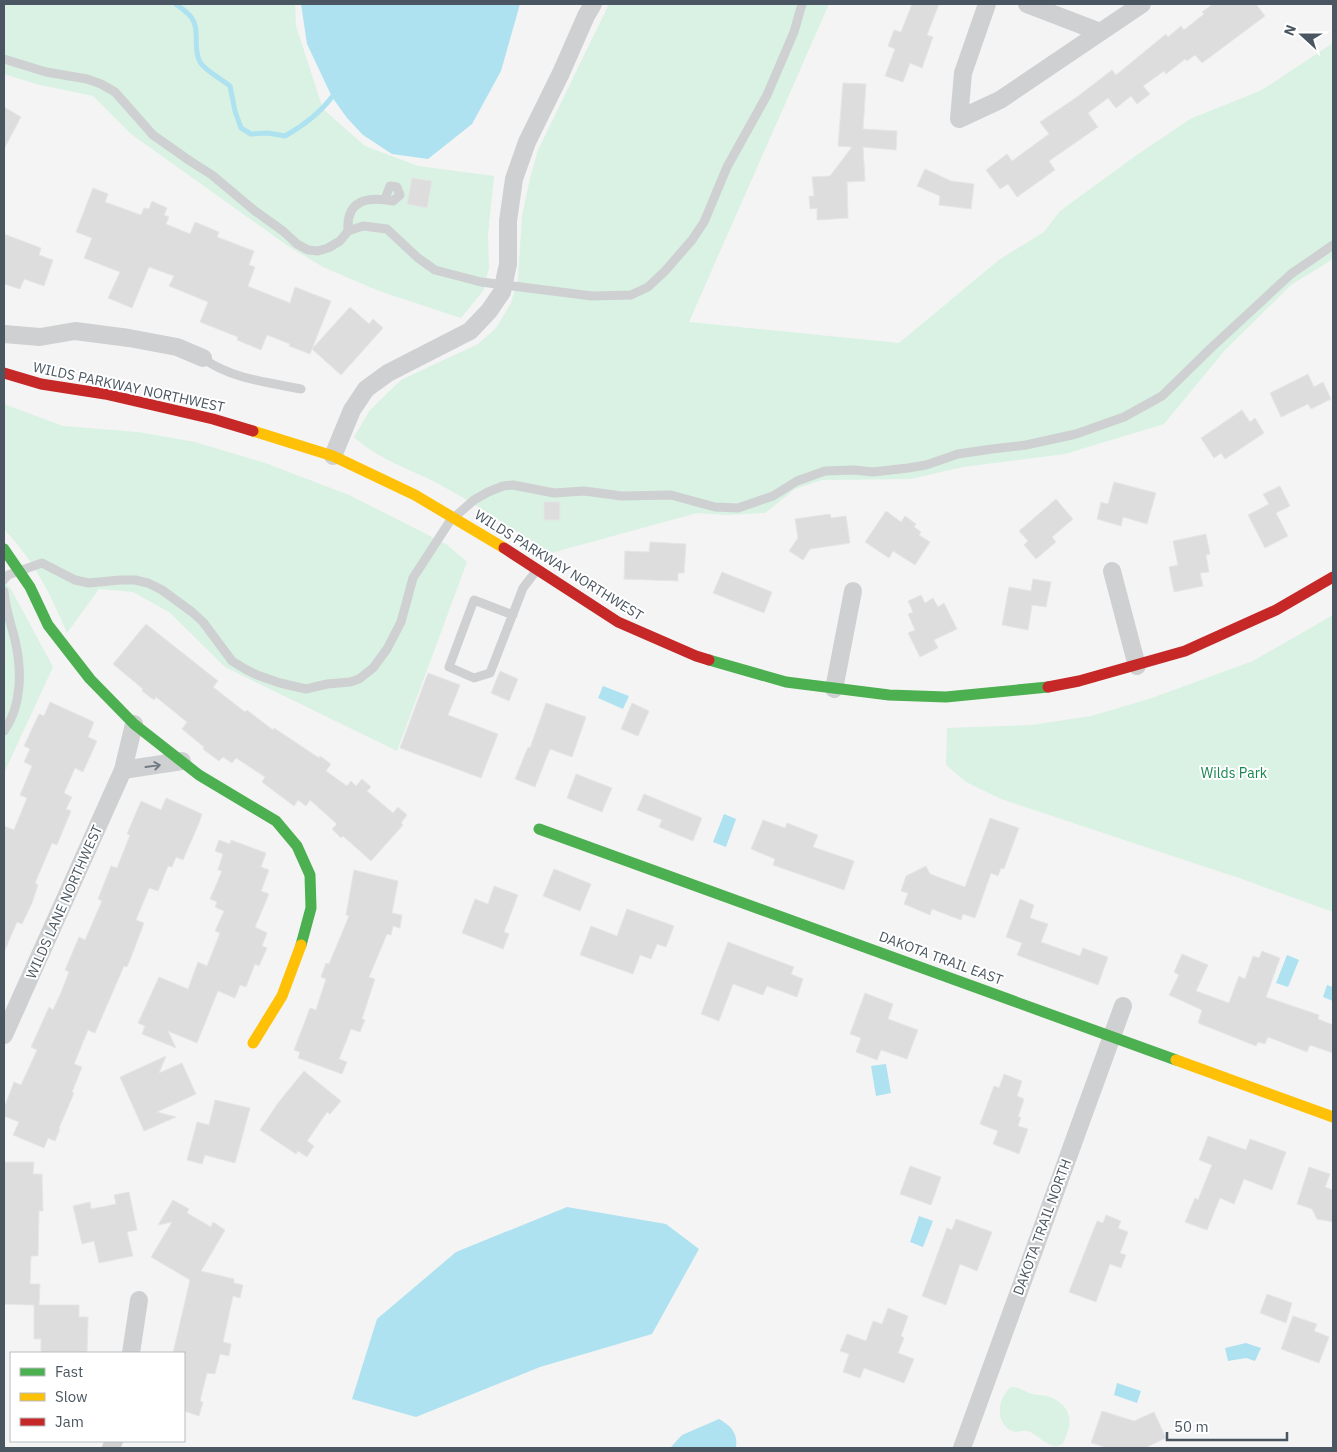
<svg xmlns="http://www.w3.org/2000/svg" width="1337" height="1452" font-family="'IBM Plex Sans',sans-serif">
  <rect width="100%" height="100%" fill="#f4f4f4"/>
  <!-- green -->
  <g fill="#d9f2e3">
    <polygon points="4,4 295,4 296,26 323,109 365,146 418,166 494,176 488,235 489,268 483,291 461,318 379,291 323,267 288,246 131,134 93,96 36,84 4,74"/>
    <path d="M 609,4 L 829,4 L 689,322 L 899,343 L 1000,259 L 1044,232 L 1060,211 L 1134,157 L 1190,119 L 1262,90 L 1333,43 L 1333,259 L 1291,285 L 1226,349 L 1164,424 L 1065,454 L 963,467 L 910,479 L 822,480 L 795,489 L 765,513 L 726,515 L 697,513 L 551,553 C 513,530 476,504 437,483 C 409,469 376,458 354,437 L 370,410 L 401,380 L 478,344 L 496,328 L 511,303 L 518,278 L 522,216 L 530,178 L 538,150 Z"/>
    <path d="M 4,404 L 63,426 L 138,432 L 195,442 L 265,463 L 349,495 L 446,544 L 467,562 L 397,751 L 225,667 L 169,612 L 133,592 L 99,589 L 67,633 C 49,591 35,562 4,529 Z"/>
    <polygon points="4,581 11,589 53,667 4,773"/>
    <polygon points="1333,615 1333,912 1242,879 1001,799 966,782 946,765 947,728 1032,725 1091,716 1149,699 1253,661"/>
    <path d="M 1011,1387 C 1020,1387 1024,1392 1032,1394 C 1037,1395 1042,1395 1047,1396 C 1063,1401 1074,1414 1068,1430 C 1066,1435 1065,1441 1062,1444 C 1050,1452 1039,1434 1027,1431 C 1022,1430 1017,1433 1012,1431 C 994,1423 998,1397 1011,1387 Z"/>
  </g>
  <!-- water -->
  <g fill="#aee2f0">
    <polygon points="301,4 520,4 501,71 472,124 428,159 392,154 363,135 347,118 332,97 307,44"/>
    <polygon points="603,686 629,696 623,709 598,698"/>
    <polygon points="724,814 736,819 726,847 713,842"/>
    <polygon points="1287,955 1299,960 1288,987 1276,983"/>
    <polygon points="1327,985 1333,987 1333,1001 1323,997"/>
    <polygon points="886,1064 891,1093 876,1096 871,1066"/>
    <polygon points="567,1207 666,1224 699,1249 652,1334 540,1367 416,1417 352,1399 377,1319 456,1252"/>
    <polygon points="919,1216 933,1221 923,1247 910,1242"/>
    <polygon points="1246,1343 1261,1348 1255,1361 1246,1358 1228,1361 1225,1348"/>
    <polygon points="1117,1383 1141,1391 1137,1403 1114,1395"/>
    <path d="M 719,1419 C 731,1426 738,1433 736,1448 L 670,1448 L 682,1435 Z"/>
  </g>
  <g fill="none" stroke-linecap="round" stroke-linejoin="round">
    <!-- stream -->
    <path stroke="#aee2f0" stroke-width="5" d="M 176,4 C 181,8 187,12 191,17 C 201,30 192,48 200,62 C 206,72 221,78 230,86 L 235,111 L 241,128 L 251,134 L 268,133 L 285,136 C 303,126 319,114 332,97"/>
  </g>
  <!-- building -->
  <g fill="#ddddde" stroke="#e5e6e7">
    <polygon points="912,4 939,4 927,35 933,37 922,68 910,63 903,82 885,76 895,49 888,46 894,30 901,32"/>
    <polygon points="1213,4 1256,4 1265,16 1202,63 1195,55 1187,61 1185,59 1166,74 1164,71 1143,86 1150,94 1137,104 1131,96 1116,108 1108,98 1088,113 1098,127 1049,161 1055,170 1017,197 1008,184 1000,189 986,170 1007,154 1012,161 1049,134 1040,122 1077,97 1112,70 1116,75 1166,34 1168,37 1181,26 1184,30 1204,14 1202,12"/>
    <polygon points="843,83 866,84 863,129 897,131 896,150 863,147 865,181 847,182 848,218 817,220 817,208 810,209 809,196 814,196 812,177 830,176 852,147 838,146"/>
    <polygon points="4,107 21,117 4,149"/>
    <polygon points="925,169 951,181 974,184 971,209 939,205 940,196 917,186"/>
    <polygon points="412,178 432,181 427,208 407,204"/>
    <polygon points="93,188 108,194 105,202 141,215 144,208 149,209 152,201 167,208 164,215 169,217 166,224 190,234 195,222 219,232 217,237 254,251 249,265 255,267 248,286 250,287 290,303 295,287 331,301 310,354 289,346 290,344 267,335 261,350 237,340 238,337 200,322 208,302 169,286 174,276 149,267 132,308 108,298 120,272 84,258 92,238 76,232"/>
    <polygon points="4,234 41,248 39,255 53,260 44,286 24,279 20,289 4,284"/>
    <polygon points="350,307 369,324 373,319 383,328 341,375 312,349"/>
    <polygon points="1308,374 1314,387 1323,382 1331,399 1311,409 1308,404 1281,417 1270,393"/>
    <polygon points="1242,410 1250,422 1255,418 1264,433 1225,459 1221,453 1214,458 1201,438"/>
    <polygon points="1114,482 1156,493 1147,524 1123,517 1121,526 1097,519 1101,502 1108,504"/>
    <polygon points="1280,486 1290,506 1276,513 1288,536 1265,548 1248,515 1269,504 1263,494"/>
    <polygon points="1056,499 1073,519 1052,537 1056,542 1036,559 1024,545 1028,541 1019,531"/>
    <rect x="544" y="502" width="16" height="18"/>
    <polygon points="886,511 901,522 905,516 916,524 914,527 921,532 919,535 930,542 915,565 893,551 889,558 865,542"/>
    <polygon points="830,514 831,518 846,516 850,543 810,549 803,560 789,551 798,538 795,519"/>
    <polygon points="1206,534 1210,554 1206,555 1209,572 1200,573 1203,586 1174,592 1169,567 1178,565 1173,541"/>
    <polygon points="650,542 686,544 684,573 678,573 678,581 624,579 625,551 649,552"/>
    <polygon points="722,572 772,592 764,613 713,593"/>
    <polygon points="1033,579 1051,582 1046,607 1032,605 1028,630 1002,625 1009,587 1031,591"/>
    <polygon points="921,595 925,603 933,598 938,607 944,603 957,629 934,640 938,648 920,657 908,633 915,630 908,614 913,612 908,601"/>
    <polygon points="146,624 218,681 213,687 245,712 247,710 273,730 274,728 319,758 320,756 331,764 326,771 347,786 351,781 356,786 362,779 371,787 367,791 393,813 398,807 407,815 401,823 403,825 371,861 343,836 341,838 332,829 337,824 310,800 306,806 298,800 294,806 262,782 265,777 236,758 232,763 223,757 219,761 203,749 204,747 182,729 187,722 156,697 154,700 142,691 143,689 113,664"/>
    <polygon points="500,671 518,679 509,701 491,693"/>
    <polygon points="428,673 460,685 448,715 498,734 481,778 400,748"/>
    <polygon points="50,702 94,722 88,737 97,741 83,772 75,768 64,793 72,797 66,809 71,811 57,845 52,843 35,883 38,885 32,903 22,924 17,922 4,952 4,826 14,830 27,798 20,795 32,766 24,762 30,749 24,746 39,714 44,716"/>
    <polygon points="546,703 586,717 572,757 550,749 535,787 515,779 528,747 530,748"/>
    <polygon points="632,703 649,711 638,736 621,729"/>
    <polygon points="576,774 612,788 602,812 567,798"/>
    <polygon points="644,794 702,818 693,841 659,827 662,820 637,810"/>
    <polygon points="166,798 202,814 199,823 183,860 176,857 172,867 168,866 158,891 149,888 136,920 144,923 132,955 127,967 124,966 95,1033 88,1030 74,1064 82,1067 72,1092 74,1093 59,1128 60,1129 55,1141 48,1138 44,1148 13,1135 19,1122 4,1116 4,1108 14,1082 21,1085 37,1050 31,1047 49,1007 53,1010 60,995 69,972 65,970 79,937 85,940 102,901 98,899 111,866 117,868 130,835 127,834 141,801 161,810"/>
    <polygon points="990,818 1019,828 1004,869 1001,868 998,876 991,873 975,918 963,914 961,920 932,909 930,915 904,904 908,893 901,891 906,876 926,866 930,874 965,887"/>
    <polygon points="763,820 785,828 787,823 818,835 813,847 854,861 844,890 773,865 775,859 751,849"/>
    <polygon points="219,840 230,844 231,840 266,853 261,867 269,870 261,891 269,894 255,927 267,933 262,946 267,948 259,966 255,964 246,987 240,985 235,998 218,991 197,1043 168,1031 176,1048 142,1034 145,1026 138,1023 159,977 188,989 198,962 207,966 220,933 215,931 224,911 215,907 217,902 210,899 222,871 218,870 223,854 215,851"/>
    <polygon points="554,869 591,884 580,911 543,896"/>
    <polygon points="354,870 398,881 392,913 402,915 400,928 393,926 391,935 387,934 369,977 375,979 362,1019 365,1020 360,1032 351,1029 339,1059 347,1062 342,1074 298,1058 300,1052 294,1050 310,1008 316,1010 326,979 321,977 326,963 329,964 349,916 346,915"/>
    <polygon points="494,886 518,895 504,932 509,934 503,949 462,933 475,899 488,904"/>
    <polygon points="1020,899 1034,905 1030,918 1048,924 1041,942 1080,956 1083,948 1108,957 1098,985 1017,955 1022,943 1006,937"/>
    <polygon points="627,909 674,926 666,947 657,944 651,959 640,955 633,974 580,955 591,926 617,936"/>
    <polygon points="728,942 794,967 791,974 803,979 797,997 767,986 763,995 733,984 719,1021 701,1014"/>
    <polygon points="1262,951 1280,958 1266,997 1319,1015 1318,1019 1333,1025 1333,1053 1310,1045 1307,1052 1268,1037 1265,1044 1258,1042 1256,1046 1198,1023 1202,1010 1169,995 1179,975 1174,972 1182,954 1208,965 1196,991 1229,1003 1239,976 1245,979 1253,956 1259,958"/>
    <polygon points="865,993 893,1004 888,1019 918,1030 907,1059 881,1050 877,1060 856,1052 861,1038 850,1034"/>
    <polygon points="166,1056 159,1073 182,1063 196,1094 157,1112 176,1117 144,1131 120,1077"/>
    <polygon points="304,1071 341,1101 330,1114 327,1112 307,1141 314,1146 307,1157 298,1151 296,1154 260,1130 278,1103"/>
    <polygon points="1004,1074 1022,1081 1017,1096 1024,1099 1018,1117 1021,1117 1018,1126 1028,1129 1019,1154 993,1144 998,1131 980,1124 994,1086 999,1088"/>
    <polygon points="215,1100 250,1108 235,1163 205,1155 202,1164 187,1160 197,1122 209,1125"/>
    <polygon points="1208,1136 1246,1150 1250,1139 1286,1152 1272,1190 1244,1179 1234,1204 1220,1198 1207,1230 1185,1222 1195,1198 1198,1200 1212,1165 1199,1160"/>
    <polygon points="4,1162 34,1162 33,1174 42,1174 43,1211 39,1211 38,1256 31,1256 30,1284 40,1284 39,1305 79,1305 79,1317 88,1317 87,1353 41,1353 41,1339 34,1339 34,1305 4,1304"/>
    <polygon points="910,1166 941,1177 931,1205 900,1194"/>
    <polygon points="1309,1167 1330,1174 1325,1187 1333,1190 1333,1222 1317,1219 1312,1209 1297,1204"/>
    <polygon points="129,1192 137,1230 127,1232 133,1256 99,1263 94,1241 82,1244 73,1206 90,1202 91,1209 116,1204 114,1195"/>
    <polygon points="173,1200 189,1209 187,1213 211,1227 213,1222 225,1230 201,1271 234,1279 234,1283 243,1285 240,1298 233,1296 223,1342 231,1344 229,1356 220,1354 215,1374 207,1373 200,1401 203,1402 199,1416 184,1411 184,1353 173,1353 190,1280 151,1257 172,1222 158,1225"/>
    <polygon points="1106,1215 1121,1221 1118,1228 1128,1232 1120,1253 1126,1255 1121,1268 1110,1264 1096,1302 1069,1292 1097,1221 1103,1223"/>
    <polygon points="956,1219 992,1232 977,1271 960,1264 946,1305 922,1296 947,1228 952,1230"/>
    <polygon points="1267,1294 1292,1303 1286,1323 1260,1313"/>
    <polygon points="888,1308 908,1316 901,1336 904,1338 898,1353 914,1359 904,1383 864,1368 860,1378 843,1372 849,1354 840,1351 847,1334 866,1341 873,1321 882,1324"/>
    <polygon points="1293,1316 1317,1324 1314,1331 1329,1337 1319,1363 1281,1349"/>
    <polygon points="1102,1411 1134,1421 1154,1412 1166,1438 1145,1448 1108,1448 1091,1443"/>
  </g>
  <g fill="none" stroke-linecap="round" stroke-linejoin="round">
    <!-- lane -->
    <g stroke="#ced0d2" stroke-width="9">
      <polyline points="4,59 46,72 87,79 101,84 115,92 153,135 190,161 212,175 255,211 283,231 297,244 308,250 318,251 328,248 340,241 348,231"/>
      <path d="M 385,199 L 390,186 L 397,187 L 400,195 L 393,201 C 367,196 346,200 348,231 L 363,226 L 387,229 L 418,258 L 435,270 L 481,282 L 592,296 L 631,295 L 648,287 L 665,271 L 692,240 L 704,222 L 727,167 L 767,95 L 794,32 L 802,4"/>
      <path d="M 203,358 C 228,378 270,383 301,389"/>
      <polyline points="4,580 8,575 42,563 75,580 89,583 120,580 135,580 148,583 162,590 192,612 203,622 232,661 245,669 257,675 280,683 306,689 327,684 350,682 359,679 373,668 387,649 401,622 413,578 450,521 474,500 488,492 503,486 513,485 554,493 584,491 622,496 671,495 715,507 738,508 773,496 797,481 825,471 854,470 873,472 908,468 926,465 958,454 992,449 1026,445 1076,434 1124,417 1162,396 1211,348 1291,274 1333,245"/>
      <path d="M 4,591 C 5,608 11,624 15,640 C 22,670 22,706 4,731"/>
      <polyline points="513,615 474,600 449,667 474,678 490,673 523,588 536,571"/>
    </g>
    <!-- street -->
    <g stroke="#ced0d2" stroke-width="18">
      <polyline points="987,4 963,73 959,119 1000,100 1142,4"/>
      <polyline points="1027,4 1100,32"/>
      <polyline points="4,334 40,337 75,331 129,338 177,347 203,358"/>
      <polyline points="333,456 352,410 366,389 388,373 470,331 489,311 502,292 508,264 508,221 514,179 527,142 561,73 586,16 593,4"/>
      <polyline points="1112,571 1137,666"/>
      <polyline points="834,689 853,591"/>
      <polyline points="123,770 182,761"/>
      <polyline points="4,1035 123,770 134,724"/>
      <polyline points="131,1353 139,1300"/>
      <polyline points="111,1448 114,1441"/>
      <polyline points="962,1448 1123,1006"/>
    </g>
    <!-- fast -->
    <g stroke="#4caf50" stroke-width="11">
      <polyline points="4,549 30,587 48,625 90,679 134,724 199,775 276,821 297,846 310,875 311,908 301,945"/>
      <polyline points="709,660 786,682 889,695 946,697 1048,687"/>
      <polyline points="539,829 1176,1060"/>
    </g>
    <!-- slow -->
    <g stroke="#ffc107" stroke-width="11">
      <polyline points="253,431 333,456 415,495 504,548"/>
      <polyline points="253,1043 282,996 301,945"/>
      <polyline points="1176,1060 1333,1117"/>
    </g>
    <!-- jam -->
    <g stroke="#c62828" stroke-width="11">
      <polyline points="4,373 41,384 105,394 213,419 253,431"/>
      <polyline points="504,548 618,622 696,656 709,660"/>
      <polyline points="1048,687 1079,681 1185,651 1276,610 1333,577"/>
    </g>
  </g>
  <!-- one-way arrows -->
  <defs><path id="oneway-shaft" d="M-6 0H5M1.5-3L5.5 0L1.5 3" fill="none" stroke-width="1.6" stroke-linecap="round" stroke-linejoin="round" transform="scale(1.25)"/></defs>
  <use stroke="#727b83" href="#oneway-shaft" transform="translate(153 766) rotate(-8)"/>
  <g text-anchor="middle" stroke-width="4" stroke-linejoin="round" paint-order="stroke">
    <!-- street labels -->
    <g font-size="14" fill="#4a5661" stroke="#fff">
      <text transform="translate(129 387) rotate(12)" y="5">WILDS PARKWAY NORTHWEST</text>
      <text transform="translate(559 565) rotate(32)" y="5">WILDS PARKWAY NORTHWEST</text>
      <text transform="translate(64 902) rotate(-66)" y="5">WILDS LANE NORTHWEST</text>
      <text transform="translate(941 958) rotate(20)" y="5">DAKOTA TRAIL EAST</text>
      <text transform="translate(1042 1227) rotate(-70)" y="5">DAKOTA TRAIL NORTH</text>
    </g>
    <!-- park labels -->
    <g font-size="14" fill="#17864f" stroke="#fff">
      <text x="1234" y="778">Wilds Park</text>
    </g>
  </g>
  <!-- border -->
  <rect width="1337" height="1452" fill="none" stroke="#4a5661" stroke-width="10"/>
  <!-- legend -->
  <rect x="10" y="1352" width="175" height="90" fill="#ffffff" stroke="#b7bbc0"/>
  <rect x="20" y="1368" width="25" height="8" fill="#4caf50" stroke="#b7bbc0"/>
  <text x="55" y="1377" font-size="15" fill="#4a5661">Fast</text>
  <rect x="20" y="1393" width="25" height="8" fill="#ffc107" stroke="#b7bbc0"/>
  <text x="55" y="1402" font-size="15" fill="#4a5661">Slow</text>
  <rect x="20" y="1418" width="25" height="8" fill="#c62828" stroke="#b7bbc0"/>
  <text x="55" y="1427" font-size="15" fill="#4a5661">Jam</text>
  <!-- north arrow -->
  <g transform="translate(1302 35) rotate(291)" stroke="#ffffff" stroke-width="4" paint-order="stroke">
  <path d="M0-4L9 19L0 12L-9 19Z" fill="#4a5661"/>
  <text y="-8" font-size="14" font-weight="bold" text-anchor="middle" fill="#4a5661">N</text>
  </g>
  <!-- scale -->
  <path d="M1167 1432v8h120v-8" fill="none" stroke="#4a5661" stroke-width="2.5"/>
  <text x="1174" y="1432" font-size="15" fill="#4a5661" stroke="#ffffff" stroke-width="4" paint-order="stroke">50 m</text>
</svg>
